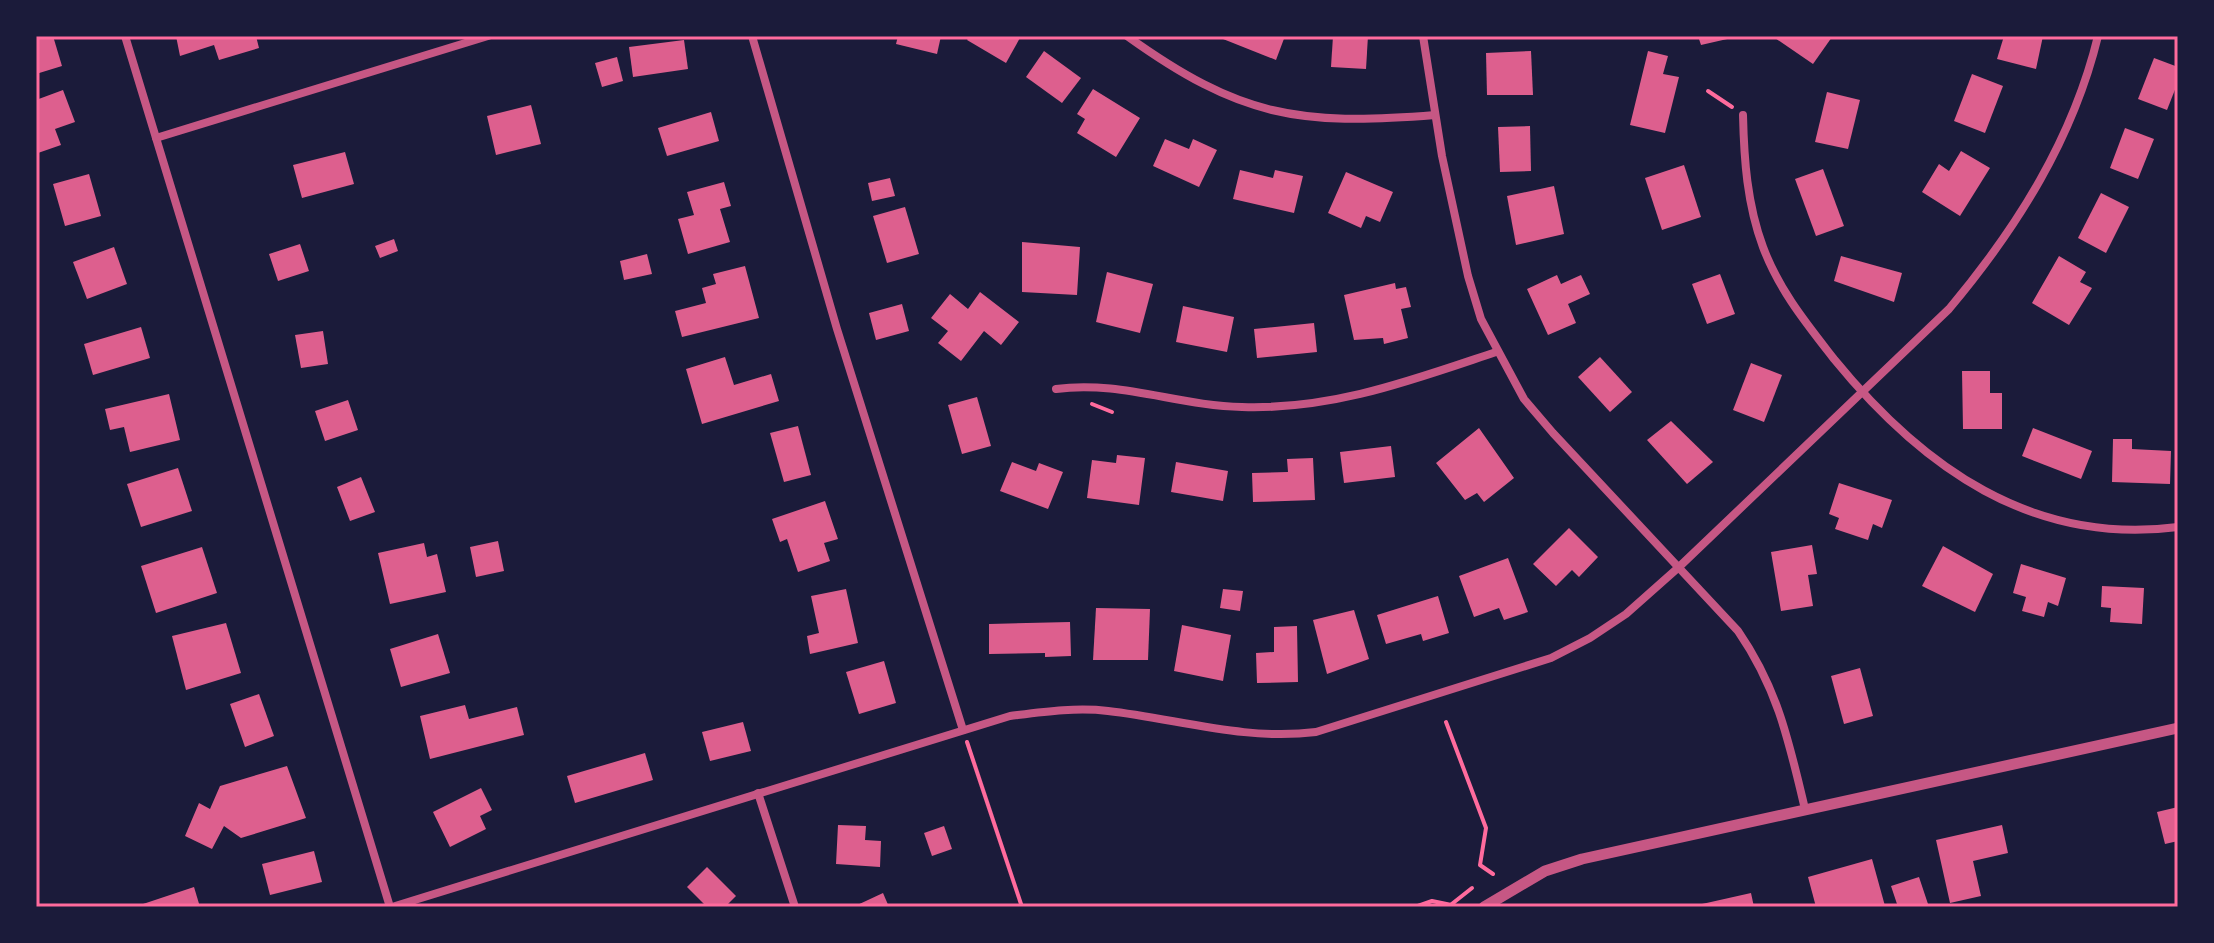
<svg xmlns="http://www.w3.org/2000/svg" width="2214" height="943" font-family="'Sofia Sans Condensed',sans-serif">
  <rect width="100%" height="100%" fill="#1b1b3a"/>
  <!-- building -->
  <g fill="#dd5f8e">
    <polygon points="36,36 53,36 62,66 36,74"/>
    <polygon points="176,36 256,36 259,48 219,60 214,45 180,56"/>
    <polygon points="898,36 941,36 937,54 896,44"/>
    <polygon points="970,36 1021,36 1006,63 967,40"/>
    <polygon points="1224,36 1285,36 1276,60 1223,39"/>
    <polygon points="1333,36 1368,36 1366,69 1331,67"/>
    <polygon points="1698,36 1736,36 1736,37 1701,45"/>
    <polygon points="1772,36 1830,36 1832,37 1813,64"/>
    <polygon points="2004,36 2043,36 2036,69 1997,59"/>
    <polygon points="684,40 688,69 633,77 629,47"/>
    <polygon points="1044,51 1081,78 1062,103 1026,77"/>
    <polygon points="1531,51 1533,95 1487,95 1486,53"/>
    <polygon points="1648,51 1668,56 1663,74 1679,77 1665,133 1630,125"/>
    <polygon points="617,57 623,81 602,87 595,63"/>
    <polygon points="2154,58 2178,67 2178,82 2167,110 2138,99"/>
    <polygon points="1972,74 2003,86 1985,133 1954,121"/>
    <polygon points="1093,89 1140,118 1116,157 1077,133 1085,119 1077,114"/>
    <polygon points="63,90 75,122 55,129 61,145 38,153 36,100"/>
    <polygon points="1827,92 1860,100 1848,149 1815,142"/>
    <polygon points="531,105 541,144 496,155 487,116"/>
    <polygon points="711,112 719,141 667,156 658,128"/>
    <polygon points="1530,126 1531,171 1500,172 1498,127"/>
    <polygon points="2125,128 2154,139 2138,179 2110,168"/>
    <polygon points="1165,139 1189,149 1193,139 1217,150 1199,187 1153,166"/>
    <polygon points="1961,151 1990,168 1960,216 1922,192 1939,164 1949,171"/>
    <polygon points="345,152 354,184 302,198 293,165"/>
    <polygon points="1684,165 1701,217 1662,230 1645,178"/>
    <polygon points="1823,169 1844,226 1816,236 1795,179"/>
    <polygon points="1240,170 1273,178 1275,170 1303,176 1294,213 1233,199"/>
    <polygon points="1346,172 1393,192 1380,222 1366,216 1361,228 1328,213"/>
    <polygon points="89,174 101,216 65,226 53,184"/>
    <polygon points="890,178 895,196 872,201 868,183"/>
    <polygon points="724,182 731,206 720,209 730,242 688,254 678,219 694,215 687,192"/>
    <polygon points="1554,186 1564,234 1516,245 1507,196"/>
    <polygon points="2101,193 2129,207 2106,253 2078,238"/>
    <polygon points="905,207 919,254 887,263 873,216"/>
    <polygon points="394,239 398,251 380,258 375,246"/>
    <polygon points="1022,242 1080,247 1077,295 1022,292"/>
    <polygon points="300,244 309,271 278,281 269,254"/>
    <polygon points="114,247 127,284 87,299 73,262"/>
    <polygon points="647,254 652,274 624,280 620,261"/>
    <polygon points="1841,256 1902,273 1894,302 1834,281"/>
    <polygon points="2059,256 2086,272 2080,282 2092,288 2069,325 2032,303"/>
    <polygon points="745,266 759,318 682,337 675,311 706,303 702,288 716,284 713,274"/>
    <polygon points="1107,272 1153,284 1140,333 1096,322"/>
    <polygon points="1720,274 1735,314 1707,324 1692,284"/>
    <polygon points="1557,275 1561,284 1581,275 1590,294 1568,304 1576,323 1548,335 1527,289"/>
    <polygon points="1395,283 1396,289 1406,287 1411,307 1401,309 1408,338 1384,344 1383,338 1354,340 1344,295"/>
    <polygon points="980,292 1019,322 1001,345 984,331 961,361 938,343 948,331 931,318 950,294 968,309"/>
    <polygon points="902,304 909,331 876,340 869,313"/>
    <polygon points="1183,306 1234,317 1227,352 1176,342"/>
    <polygon points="1314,323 1317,352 1257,358 1254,329"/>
    <polygon points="141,327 150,358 93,375 84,344"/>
    <polygon points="323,331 328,364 301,368 295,335"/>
    <polygon points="725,357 734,385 771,374 779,401 702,424 686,369"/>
    <polygon points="1600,357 1632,392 1610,412 1578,377"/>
    <polygon points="1751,363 1782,375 1764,422 1733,410"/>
    <polygon points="1962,371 1990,371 1990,393 2002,393 2002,429 1963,429"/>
    <polygon points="169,394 180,440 130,452 124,427 110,430 105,409"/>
    <polygon points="977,397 991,446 962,454 948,405"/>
    <polygon points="348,400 358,430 325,441 315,411"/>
    <polygon points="1671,421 1713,462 1687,484 1647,440"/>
    <polygon points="798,426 811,475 784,482 770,433"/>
    <polygon points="1479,428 1514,478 1484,502 1477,493 1465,500 1436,463"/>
    <polygon points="2033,428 2092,451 2081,479 2022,456"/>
    <polygon points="2113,439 2132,439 2132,449 2171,451 2170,484 2112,482"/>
    <polygon points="1391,446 1395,477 1344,483 1340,452"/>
    <polygon points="1117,455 1145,458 1139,505 1087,498 1092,460 1116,463"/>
    <polygon points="1313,458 1315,500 1253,502 1252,473 1288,472 1287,459"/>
    <polygon points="1012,462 1036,471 1039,463 1063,472 1048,509 1000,491"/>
    <polygon points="1176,462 1228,471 1223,501 1171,492"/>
    <polygon points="178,468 192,511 141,527 127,484"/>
    <polygon points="361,477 375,512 350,521 337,487"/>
    <polygon points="1839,483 1892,500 1882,528 1873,524 1868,540 1835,529 1839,518 1829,514"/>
    <polygon points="825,501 838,539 824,543 830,561 798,572 787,539 780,542 772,519"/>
    <polygon points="1569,528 1598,557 1579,577 1572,570 1556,586 1533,564"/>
    <polygon points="498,541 504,571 476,577 470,547"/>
    <polygon points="424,543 427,557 437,554 446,592 390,604 378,553"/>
    <polygon points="1812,545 1817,574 1808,575 1813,606 1781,611 1771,552"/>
    <polygon points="1943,546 1993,574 1975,612 1922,586"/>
    <polygon points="202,547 217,593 156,613 141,566"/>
    <polygon points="1508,558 1528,612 1504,620 1499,608 1474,617 1459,576"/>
    <polygon points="2021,564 2066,578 2058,606 2048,602 2044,617 2022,611 2026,597 2013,593"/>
    <polygon points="2102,586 2144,588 2142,624 2110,622 2111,608 2101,607"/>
    <polygon points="846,589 858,643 810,654 807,636 819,633 811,596"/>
    <polygon points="1223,589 1243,591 1240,611 1220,608"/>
    <polygon points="1438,596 1449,633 1423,641 1421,634 1386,644 1377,615"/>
    <polygon points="1096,608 1150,609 1148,660 1093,660"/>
    <polygon points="1354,610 1369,659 1327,674 1313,620"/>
    <polygon points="1070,622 1071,656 1045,657 1045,653 989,654 989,624"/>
    <polygon points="226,623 241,673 186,690 172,636"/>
    <polygon points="1182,625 1231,635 1223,681 1174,671"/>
    <polygon points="1297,626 1298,682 1257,683 1256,653 1274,652 1274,627"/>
    <polygon points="438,634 450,673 401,687 390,649"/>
    <polygon points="884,661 896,703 859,714 846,672"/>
    <polygon points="1860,668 1873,716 1844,724 1831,676"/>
    <polygon points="259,694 274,736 245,747 230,704"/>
    <polygon points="465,705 469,719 517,707 524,735 430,759 420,716"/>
    <polygon points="743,722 751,751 710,761 702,732"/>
    <polygon points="645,753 653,780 575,803 567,776"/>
    <polygon points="287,766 306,818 241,838 224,826 212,849 185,836 199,803 210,809 220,786"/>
    <polygon points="481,788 492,810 480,816 486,829 450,847 433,812"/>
    <polygon points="2178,807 2178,841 2165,844 2157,812"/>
    <polygon points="838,825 866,826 865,840 881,841 880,867 836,864"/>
    <polygon points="2002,825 2008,853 1973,861 1981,896 1950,903 1936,840"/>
    <polygon points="944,826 952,849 932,856 924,833"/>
    <polygon points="314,851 322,882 270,895 262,864"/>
    <polygon points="1872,859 1885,906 1816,907 1808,877"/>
    <polygon points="707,867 736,896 725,907 707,907 687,887"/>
    <polygon points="1919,877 1929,907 1898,907 1891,886"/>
    <polygon points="194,887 200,907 144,907 143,904"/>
    <polygon points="883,893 889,907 853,907"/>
    <polygon points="1751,893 1754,907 1703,907 1702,904"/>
  </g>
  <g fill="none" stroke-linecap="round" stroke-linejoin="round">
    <!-- path -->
    <g stroke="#ff6b9d" stroke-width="4">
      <polyline points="1708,91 1732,107"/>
      <polyline points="1092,404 1112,412"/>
      <polyline points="1446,722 1486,828 1480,865 1493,874"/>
      <polyline points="967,742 1022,907"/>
      <polyline points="1415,907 1432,901 1461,907"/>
      <polyline points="1448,907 1472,888"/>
    </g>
    <!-- minor -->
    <g stroke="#c65784" stroke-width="8">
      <polyline points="125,36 390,907"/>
      <polyline points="752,36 837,329 963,730"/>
      <path d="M 1127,36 C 1240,117 1298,126 1435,115"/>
      <path d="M 1423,36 L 1442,156 L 1468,276 L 1481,319 L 1524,399 L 1553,433 L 1738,631 C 1778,689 1789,742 1805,809"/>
      <path d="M 1743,115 C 1744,159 1747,204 1763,247 C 1779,290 1806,323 1834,359 C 1922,467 2032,546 2178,527"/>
      <polyline points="156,138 488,36"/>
      <path d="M 1056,389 C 1119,380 1179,406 1242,407 C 1333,410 1412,380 1496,352"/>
      <polyline points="758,793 795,907"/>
      <path d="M 392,907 L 1010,716 C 1042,712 1076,707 1108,711 C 1178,719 1245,741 1316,732 L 1551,658 L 1590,638 L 1626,614 L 1679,567 L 1949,309 C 2017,228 2073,139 2098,36"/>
    </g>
    <!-- tertiary -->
    <polyline stroke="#c65784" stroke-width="11" points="1484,907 1545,871 1582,859 2178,728"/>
  </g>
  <!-- border -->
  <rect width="2214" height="943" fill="none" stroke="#1b1b3a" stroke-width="76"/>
  <rect x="38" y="38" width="2138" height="867" fill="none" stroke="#ff6b9d" stroke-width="3"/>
</svg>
